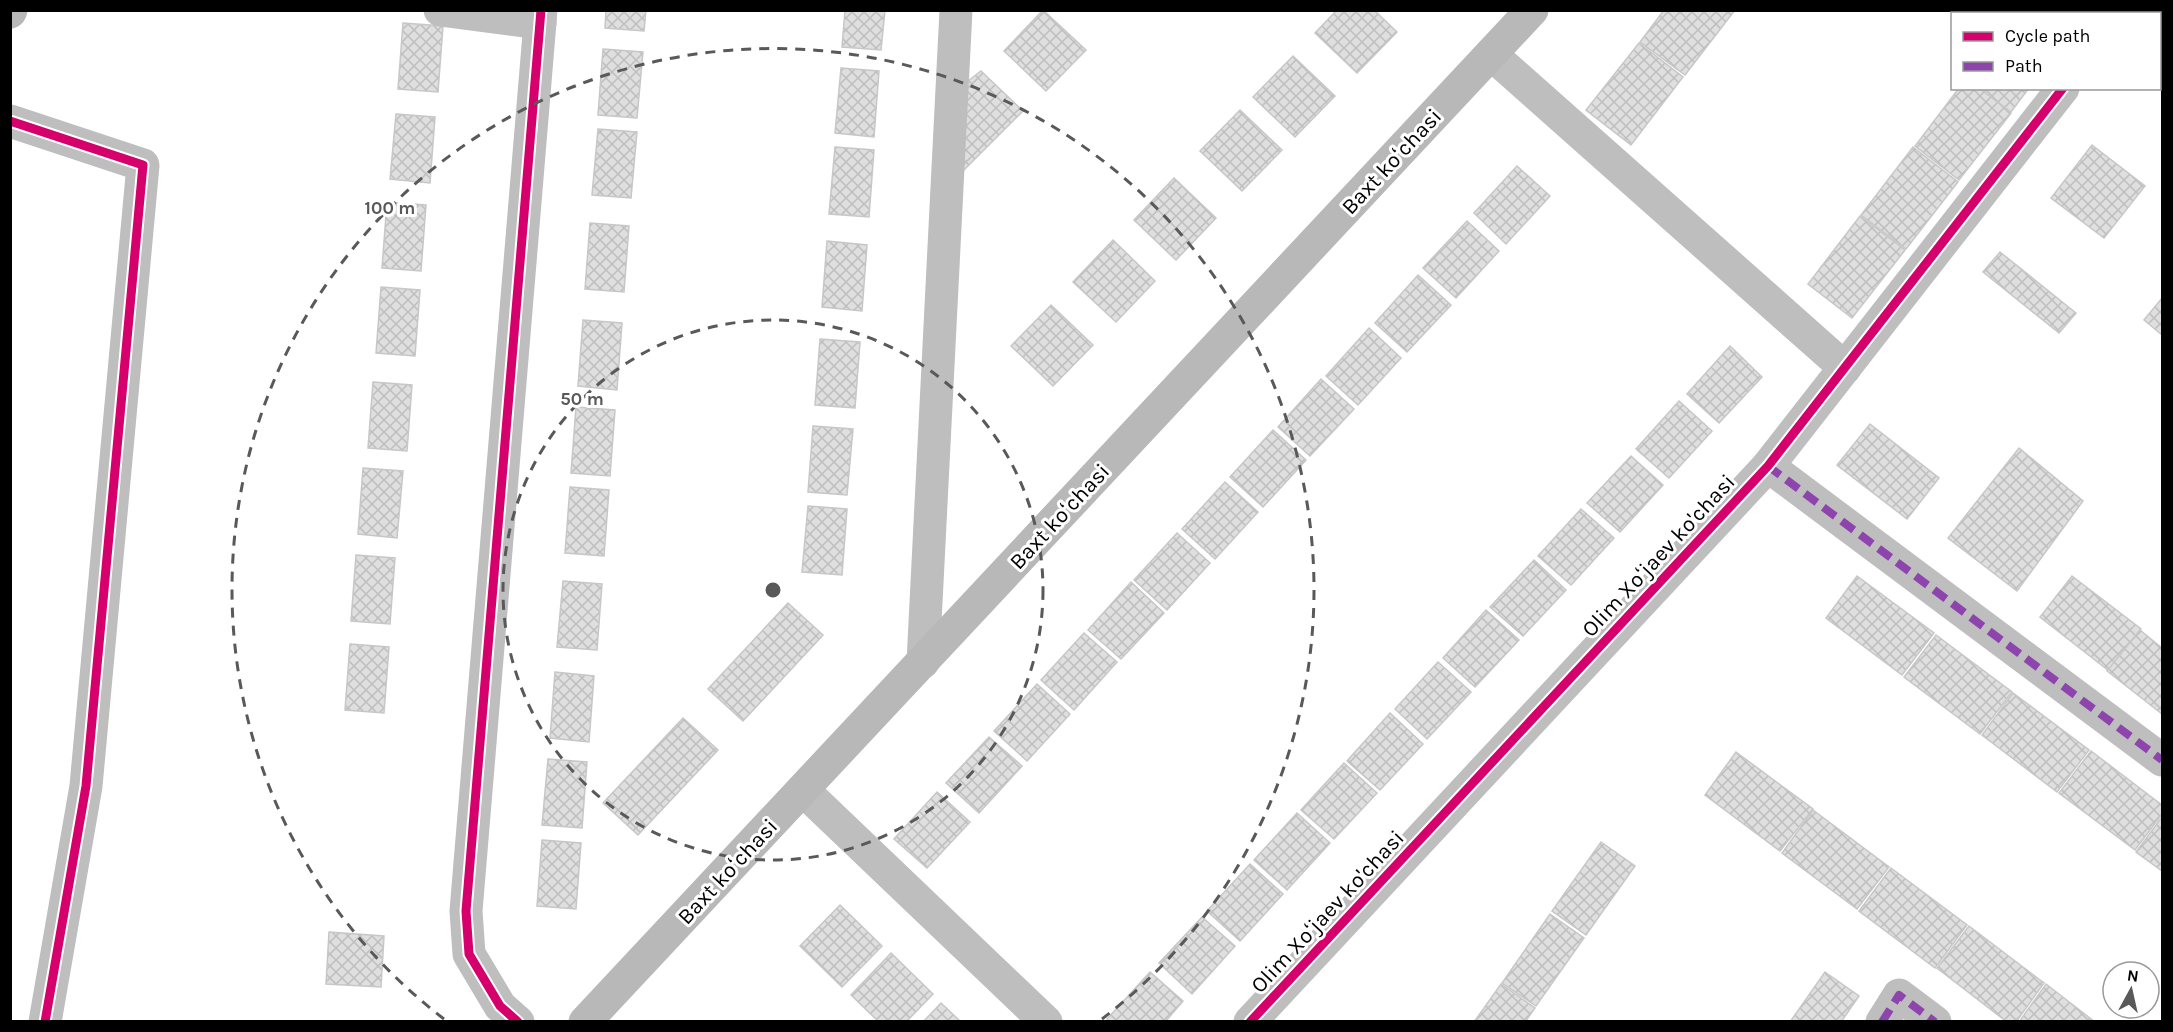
<svg xmlns="http://www.w3.org/2000/svg" width="2173" height="1032" font-family="Karla,sans-serif">
  <defs>
    <pattern id="building-cross-hatch" width="8" height="8" patternUnits="userSpaceOnUse" patternTransform="scale(1.5)"><rect width="8" height="8" fill="#dfdfdf"/><path d="M0 0l8 8M0 8l8-8" fill="none" stroke="#bebebe"/></pattern>
  </defs>
  <rect width="100%" height="100%" fill="#fff"/>
  <!-- building -->
  <g fill="url(#building-cross-hatch)" stroke="#c7c7c7" stroke-width="1.5">
    <polygon points="606,10 646,10 644,31 605,28"/>
    <polygon points="845,10 885,10 881,50 842,47"/>
    <polygon points="1043,10 1086,50 1046,91 1004,51"/>
    <polygon points="1337,10 1374,10 1397,32 1357,73 1315,33"/>
    <polygon points="1664,10 1735,10 1685,75 1640,42"/>
    <polygon points="2021,10 2089,10 2087,14 2025,14"/>
    <polygon points="403,23 443,26 438,92 398,89"/>
    <polygon points="1639,43 1683,77 1631,145 1586,110"/>
    <polygon points="2162,44 2162,89 2160,87 2160,48"/>
    <polygon points="603,49 643,52 637,118 598,115"/>
    <polygon points="1293,56 1335,96 1295,137 1253,97"/>
    <polygon points="841,68 879,71 874,137 835,133"/>
    <polygon points="981,71 1023,111 954,180 955,91"/>
    <polygon points="1959,88 1980,88 2011,113 1959,180 1915,146"/>
    <polygon points="1979,88 2029,88 2011,112"/>
    <polygon points="1240,110 1282,150 1242,191 1200,151"/>
    <polygon points="396,114 435,117 430,183 390,179"/>
    <polygon points="598,129 637,132 631,198 592,195"/>
    <polygon points="2092,145 2145,186 2104,238 2051,198"/>
    <polygon points="835,147 874,150 869,217 829,214"/>
    <polygon points="1913,147 1958,182 1906,249 1861,215"/>
    <polygon points="1517,166 1550,196 1506,244 1474,213"/>
    <polygon points="1174,178 1216,218 1176,260 1134,220"/>
    <polygon points="387,202 426,205 421,271 382,268"/>
    <polygon points="1860,216 1905,250 1852,318 1808,284"/>
    <polygon points="1467,221 1499,251 1456,298 1423,268"/>
    <polygon points="590,223 629,226 624,292 585,289"/>
    <polygon points="1113,240 1155,281 1116,322 1073,282"/>
    <polygon points="827,241 867,245 862,311 822,307"/>
    <polygon points="2000,252 2076,313 2059,333 1983,272"/>
    <polygon points="1418,275 1451,305 1407,352 1375,323"/>
    <polygon points="381,287 420,290 415,356 376,353"/>
    <polygon points="2162,298 2162,335 2144,320"/>
    <polygon points="1051,305 1093,345 1053,386 1011,346"/>
    <polygon points="583,320 622,323 617,390 578,386"/>
    <polygon points="1369,328 1401,358 1358,405 1326,376"/>
    <polygon points="820,339 860,342 855,408 815,405"/>
    <polygon points="1730,346 1762,377 1719,423 1687,394"/>
    <polygon points="1321,379 1354,409 1310,456 1278,427"/>
    <polygon points="373,382 412,385 407,451 368,448"/>
    <polygon points="1679,401 1712,431 1669,478 1636,449"/>
    <polygon points="576,407 615,410 610,476 571,473"/>
    <polygon points="1870,424 1939,478 1907,519 1837,465"/>
    <polygon points="813,426 853,429 847,495 808,492"/>
    <polygon points="1273,430 1306,460 1263,507 1230,477"/>
    <polygon points="2019,448 2083,501 2017,591 1948,538"/>
    <polygon points="1631,456 1663,485 1620,532 1587,503"/>
    <polygon points="363,468 403,471 397,538 358,534"/>
    <polygon points="1225,482 1258,512 1215,559 1182,529"/>
    <polygon points="570,487 609,490 604,556 565,553"/>
    <polygon points="808,506 847,509 842,575 802,572"/>
    <polygon points="1581,509 1614,538 1571,585 1538,556"/>
    <polygon points="1177,533 1210,563 1167,610 1134,580"/>
    <polygon points="356,555 395,558 390,624 351,621"/>
    <polygon points="1534,560 1566,590 1523,636 1490,607"/>
    <polygon points="1857,576 1934,633 1902,675 1826,618"/>
    <polygon points="2072,576 2141,629 2109,671 2040,617"/>
    <polygon points="563,581 602,584 597,650 557,647"/>
    <polygon points="1131,582 1164,613 1121,659 1088,630"/>
    <polygon points="788,603 823,635 743,721 708,689"/>
    <polygon points="1486,610 1519,640 1475,687 1443,658"/>
    <polygon points="2140,630 2162,648 2162,714 2107,671"/>
    <polygon points="1084,633 1117,662 1074,710 1041,680"/>
    <polygon points="1936,635 2012,692 1980,734 1904,677"/>
    <polygon points="350,644 389,647 384,713 345,710"/>
    <polygon points="1438,662 1471,692 1427,739 1395,709"/>
    <polygon points="555,672 594,676 589,742 550,738"/>
    <polygon points="1037,684 1070,714 1027,761 994,731"/>
    <polygon points="2013,693 2089,750 2057,792 1982,735"/>
    <polygon points="1390,713 1423,744 1380,790 1347,761"/>
    <polygon points="683,718 718,750 638,835 603,803"/>
    <polygon points="989,737 1022,766 979,813 946,783"/>
    <polygon points="2091,751 2162,805 2162,814 2135,850 2059,793"/>
    <polygon points="1736,752 1813,809 1780,851 1705,795"/>
    <polygon points="548,759 587,762 582,828 542,825"/>
    <polygon points="1344,763 1377,793 1334,839 1301,810"/>
    <polygon points="937,792 970,822 927,868 894,839"/>
    <polygon points="1813,810 1889,867 1857,909 1782,853"/>
    <polygon points="1297,813 1330,843 1287,890 1254,860"/>
    <polygon points="2162,817 2162,871 2136,852"/>
    <polygon points="542,840 581,843 576,909 537,906"/>
    <polygon points="1601,842 1635,866 1586,935 1552,911"/>
    <polygon points="1250,864 1283,894 1240,941 1207,911"/>
    <polygon points="1891,868 1967,925 1935,968 1859,911"/>
    <polygon points="840,905 882,946 842,987 800,946"/>
    <polygon points="1550,914 1584,938 1536,1006 1502,983"/>
    <polygon points="1202,917 1235,946 1192,994 1159,963"/>
    <polygon points="1969,926 2044,983 2016,1022 2007,1022 1937,968"/>
    <polygon points="329,932 384,936 381,987 326,984"/>
    <polygon points="891,953 933,994 906,1022 879,1022 851,995"/>
    <polygon points="1150,972 1183,1001 1165,1022 1109,1022 1107,1019"/>
    <polygon points="1825,972 1859,996 1841,1022 1790,1022"/>
    <polygon points="1501,984 1535,1008 1525,1022 1474,1022"/>
    <polygon points="2046,984 2095,1022 2019,1022"/>
    <polygon points="941,1003 961,1022 923,1022"/>
  </g>
  <g fill="none" stroke-linecap="round" stroke-linejoin="round">
    <!-- street -->
    <g stroke="#bebebe" stroke-width="33">
      <polyline points="440,10 540,23"/>
      <polyline points="2121,14 2123,10"/>
      <polyline points="1491,54 1845,368"/>
      <polyline points="10,121 143,165 86,786 45,1022"/>
      <polyline points="1768,466 2162,760"/>
      <polyline points="923,662 956,10"/>
      <polyline points="803,790 1046,1022"/>
      <polyline points="518,1022 500,1006 469,954 466,911 541,10"/>
      <polyline points="1250,1022 1768,466 2063,88"/>
      <polyline points="1882,1022 1899,995 1935,1022"/>
    </g>
    <!-- secondary -->
    <g stroke="#b8b8b8" stroke-width="33">
      <polyline points="10,12 11,10"/>
      <polyline points="585,1022 1532,10"/>
    </g>
    <!-- quiet -->
    <g stroke="#8e44ad" stroke-width="8" stroke-dasharray="15 8" stroke-linecap="butt">
      <polyline points="2121,14 2123,10"/>
      <polyline points="1768,466 2162,760"/>
      <polyline points="1882,1022 1899,995 1935,1022"/>
    </g>
    <!-- cycleway casing -->
    <g stroke="#fff" stroke-width="13">
      <g id="cycleway">
        <polyline points="10,121 143,165 86,786 45,1022"/>
        <polyline points="518,1022 500,1006 469,954 466,911 541,10"/>
        <polyline points="1250,1022 1768,466 2063,88"/>
      </g>
    </g>
    <!-- cycleway -->
    <use href="#cycleway" stroke="#d6006c" stroke-width="9"/>
  </g>
  <!-- distance rings -->
  <g fill="none" stroke="#595959" stroke-width="3" stroke-dasharray="10 8">
    <circle cx="773" cy="590" r="270"/>
    <path d="M444 1019A541 541 0 1 1 1102 1019"/>
  </g>
  <g text-anchor="middle" stroke-width="6" stroke-linejoin="round" paint-order="stroke">
    <!-- street labels -->
    <g font-size="22" fill="#000" stroke="#fff">
      <text transform="translate(1391 161) rotate(-47)" y="8">Baxt koʻchasi</text>
      <text transform="translate(1059 516) rotate(-47)" y="8">Baxt koʻchasi</text>
      <text transform="translate(1658 555) rotate(-47)" y="8">Olim Xoʻjaev ko'chasi</text>
      <text transform="translate(727 871) rotate(-47)" y="8">Baxt koʻchasi</text>
      <text transform="translate(1327 911) rotate(-47)" y="8">Olim Xoʻjaev ko'chasi</text>
    </g>
  </g>
  <circle cx="773" cy="590" r="9" fill="#595959" stroke="#fff" stroke-width="3"/>
  <g font-size="18" text-anchor="middle" font-weight="bold" fill="#595959" stroke="#fff" stroke-width="6" stroke-linejoin="round" paint-order="stroke">
    <text x="390" y="214">100 m</text>
    <text x="582" y="405">50 m</text>
  </g>
  <!-- border -->
  <rect width="2173" height="1032" fill="none" stroke="#000000" stroke-width="24"/>
  <!-- legend -->
  <rect x="1951" y="12" width="210" height="78" fill="#ffffff" stroke="#999999" stroke-width="1.5"/>
  <rect x="1963" y="32" width="30" height="9" fill="#d6006c" stroke="#999999" stroke-width="1.5"/>
  <text x="2005" y="42" font-size="18" fill="#000000">Cycle path</text>
  <rect x="1963" y="62" width="30" height="9" fill="#8e44ad" stroke="#999999" stroke-width="1.5"/>
  <text x="2005" y="72" font-size="18" fill="#000000">Path</text>
  <!-- north arrow -->
  <g transform="translate(2131 990) rotate(8)"><circle r="28" fill="#ffffff" stroke="#999999" stroke-width="1.5"/>
  <path d="M0-4.5L10 22L0 15L-10 22Z" fill="#595959"/>
  <text y="-9" font-size="16" font-weight="bold" text-anchor="middle" fill="#000000">N</text>
  </g>
</svg>
